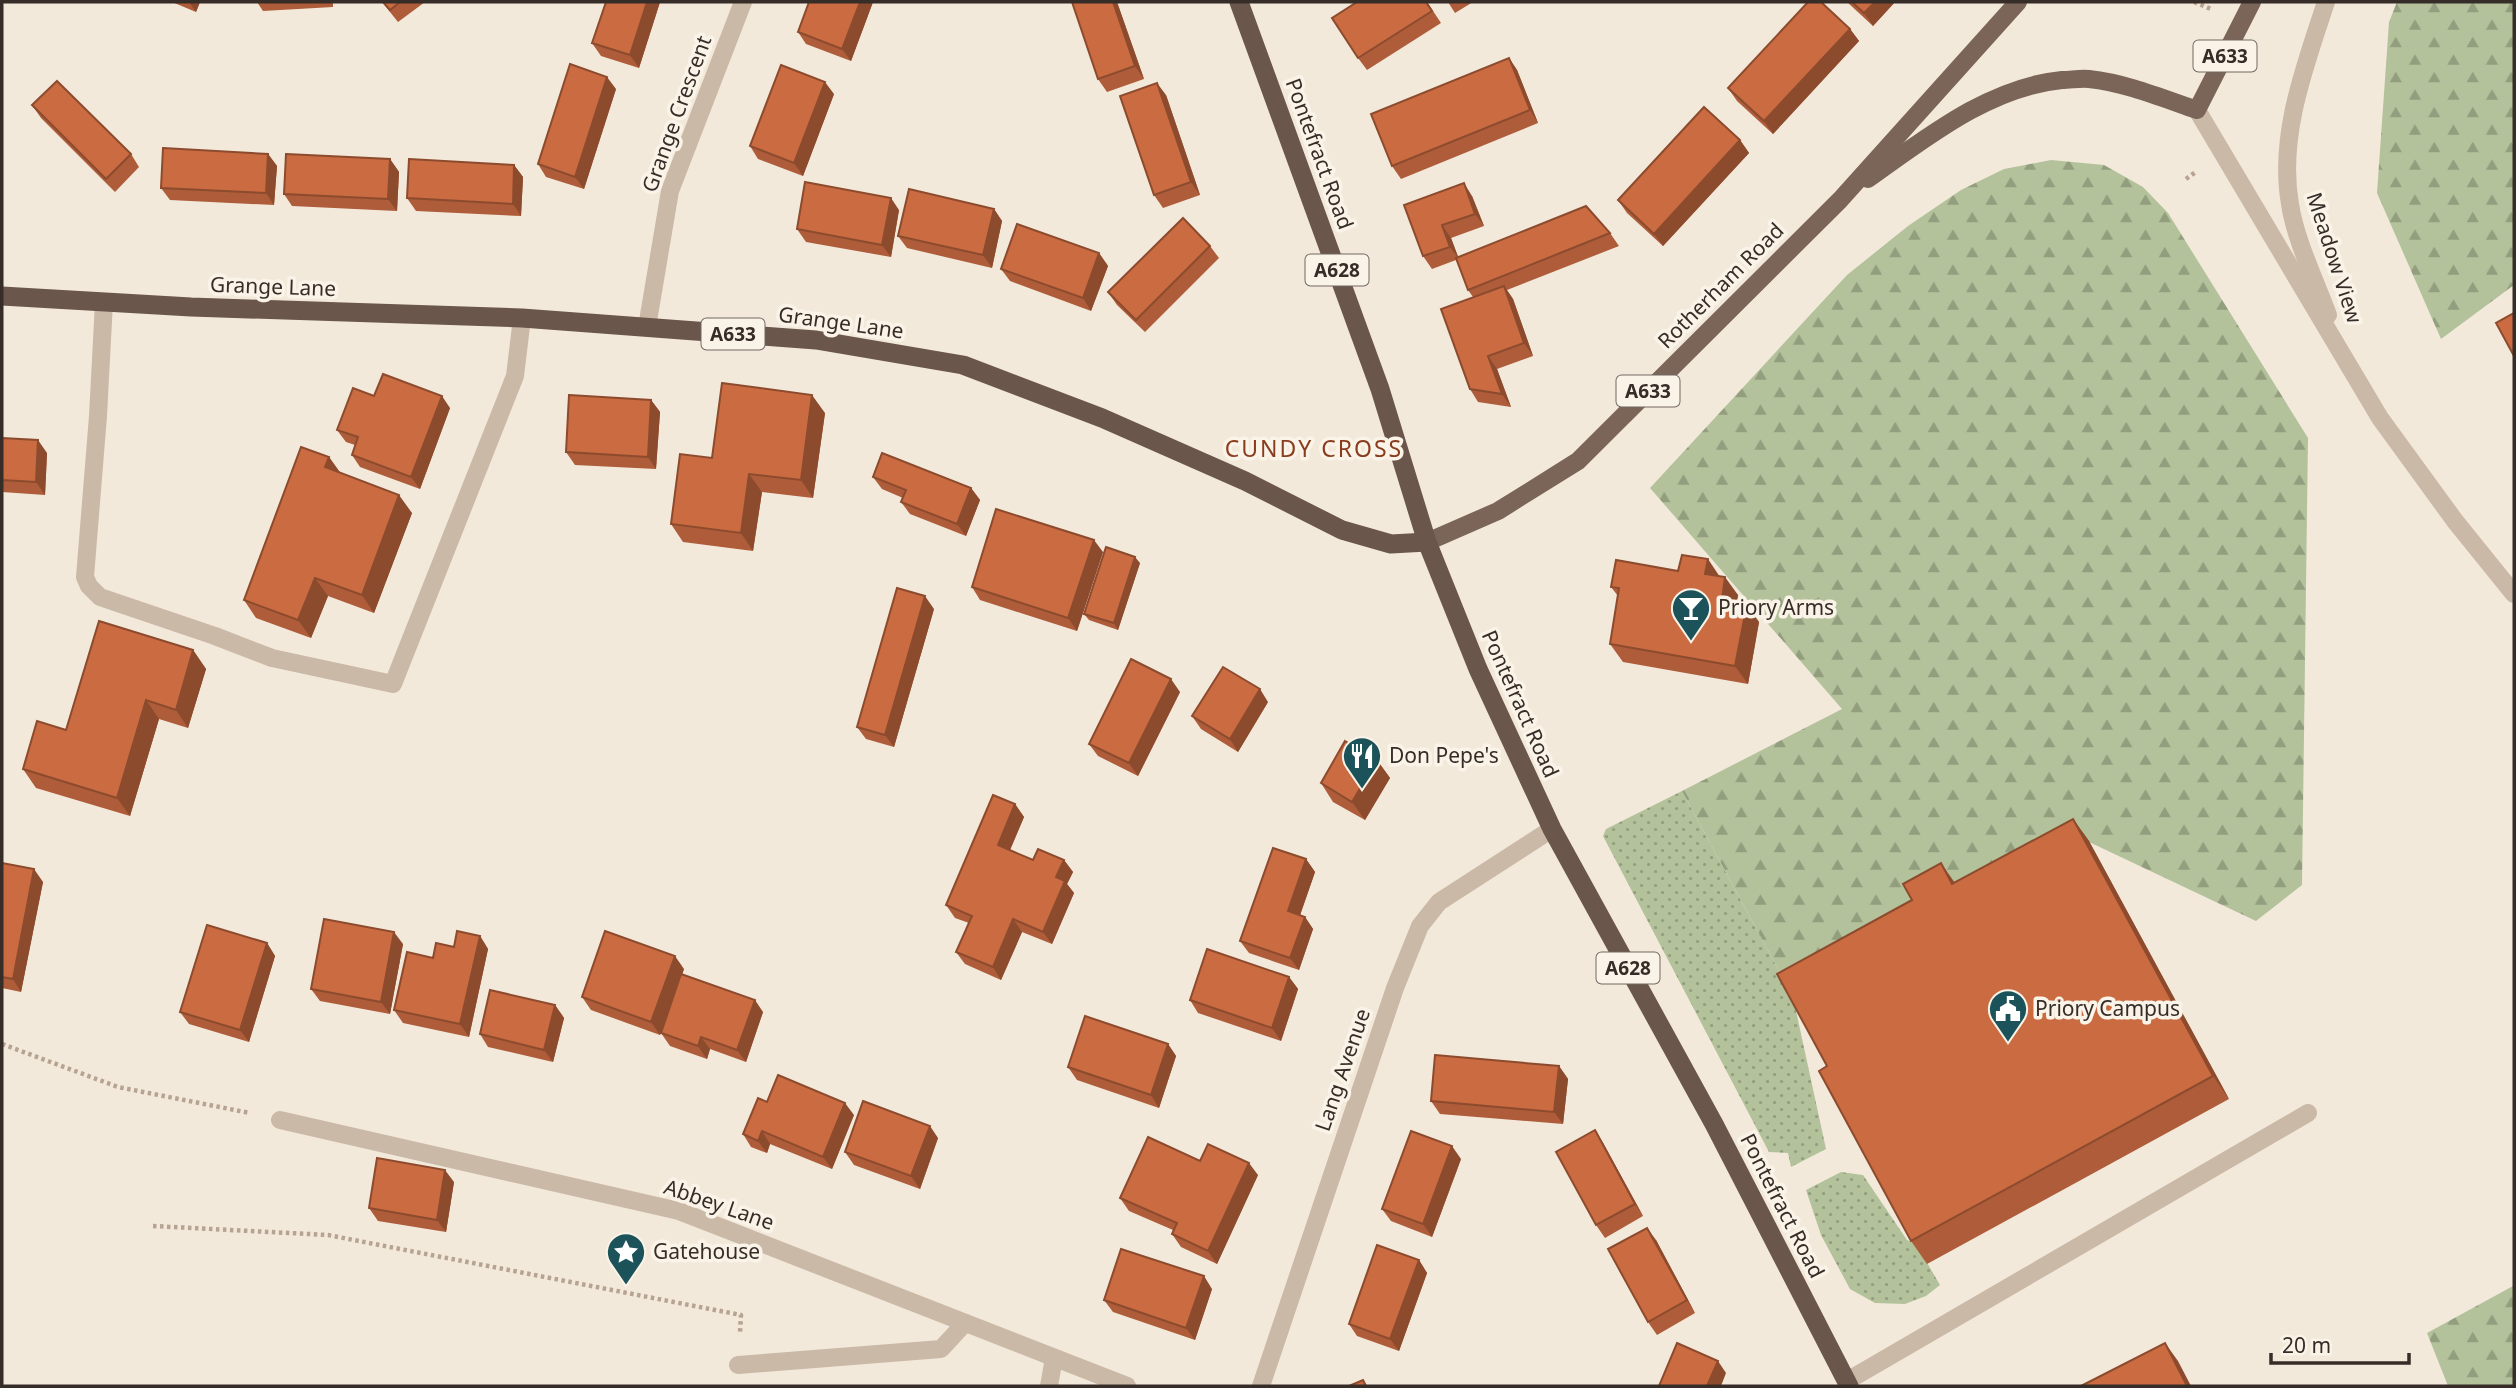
<svg xmlns="http://www.w3.org/2000/svg" width="2516" height="1388" font-family="'Noto Sans',sans-serif">
  <defs>
    <pattern id="grass-dots" width="8" height="8" patternUnits="userSpaceOnUse" patternTransform="scale(1.75)"><rect width="8" height="8" fill="#b3c29b"/><path d="M2 2h.1M6 6h.1" fill="none" stroke="#929e7e" stroke-width="1.8" stroke-linecap="round"/></pattern>
    <pattern id="forest-firs" width="22" height="20" patternUnits="userSpaceOnUse" patternTransform="scale(1.75)"><rect width="22" height="20" fill="#b3c29b"/><path d="M5 1l3.5 6h-7zM16 11l3.5 6h-7z" fill="#929e7e"/></pattern>
  </defs>
  <rect width="100%" height="100%" fill="#f3e9db"/>
  <!-- grass -->
  <g fill="url(#grass-dots)">
    <polygon points="1682,791 1793,997 1826,1149 1791,1167 1788,1153 1769,1152 1603,836 1606,829"/>
    <polygon points="1841,1172 1863,1175 1907,1240 1916,1244 1940,1285 1926,1296 1905,1304 1875,1303 1850,1289 1821,1235 1806,1190"/>
  </g>
  <!-- forest -->
  <g fill="url(#forest-firs)">
    <polygon points="2397,2 2514,2 2514,285 2441,339 2377,193 2389,22"/>
    <polygon points="2051,160 2104,165 2143,187 2168,213 2308,438 2302,885 2256,921 2089,842 1793,997 1682,791 1842,709 1650,488 1847,275 1908,226 1961,190 2004,169"/>
    <polygon points="2513,1286 2514,1386 2448,1386 2427,1333"/>
  </g>
  <g fill="none" stroke-linecap="round" stroke-linejoin="round">
    <!-- path -->
    <g stroke="#b7a391" stroke-width="4.5" stroke-dasharray="3.5 3.5" stroke-linecap="butt">
      <polyline points="2194,2 2211,9"/>
      <polyline points="2186,179 2197,171"/>
      <polyline points="2,1044 118,1087 250,1113"/>
      <polyline points="153,1226 328,1235 741,1315 740,1332"/>
    </g>
    <!-- service -->
    <g stroke="#cbb9a7" stroke-width="18">
      <polyline points="104,302 98,416 85,577 89,586 100,597 215,636 272,658 393,684 515,376 522,318"/>
      <polyline points="738,1365 941,1349 965,1323"/>
      <polyline points="1847,1381 2308,1113"/>
      <polyline points="1049,1386 1054,1358"/>
    </g>
    <!-- minor -->
    <g stroke="#cbb9a7" stroke-width="18">
      <path d="M 2326,2 C 2305,66 2278,136 2290,204 C 2295,239 2316,282 2328,315"/>
      <polyline points="2197,110 2380,418 2455,521 2514,594"/>
      <polyline points="647,327 670,191 743,2"/>
      <polyline points="280,1120 679,1211 1127,1386"/>
      <polyline points="1261,1386 1395,988 1420,926 1439,902 1552,829"/>
    </g>
    <!-- primary -->
    <g stroke="#7a6558" stroke-width="18">
      <path d="M 1868,179 C 1926,138 1989,87 2062,80 C 2071,80 2080,78 2089,79 C 2126,83 2162,98 2197,110 L 2252,2"/>
      <polyline points="1427,542 1498,511 1578,461 1840,200 2018,2"/>
    </g>
    <!-- trunk -->
    <g stroke="#6a564b" stroke-width="19">
      <polyline points="1239,2 1380,389 1427,542 1478,669 1552,829 1714,1124 1849,1386"/>
      <polyline points="2,296 191,307 522,318 816,340 963,365 1102,418 1245,481 1342,530 1391,544 1427,542"/>
    </g>
  </g>
  <!-- wall -->
  <g fill="#ae5c39">
    <polygon points="172,2 200,2 196,12"/>
    <polygon points="257,2 333,2 333,7 263,11"/>
    <polygon points="382,2 425,2 398,22"/>
    <polygon points="606,2 660,2 639,68 601,56 592,43"/>
    <polygon points="809,2 873,2 851,61 806,44 798,32"/>
    <polygon points="1117,2 1144,79 1107,92 1098,79"/>
    <polygon points="1357,2 1427,2 1441,23 1367,70 1358,58"/>
    <polygon points="1448,2 1473,2 1455,13"/>
    <polygon points="1847,2 1895,2 1873,26"/>
    <polygon points="1850,29 1859,41 1773,134 1737,101 1728,88"/>
    <polygon points="1509,58 1517,70 1538,123 1401,179 1392,166"/>
    <polygon points="616,89 584,189 546,177 538,164"/>
    <polygon points="834,94 803,176 758,159 750,146"/>
    <polygon points="1166,95 1200,195 1163,208 1154,195"/>
    <polygon points="32,105 131,154 139,167 115,192 41,118"/>
    <polygon points="1740,140 1749,153 1663,246 1627,213 1618,200"/>
    <polygon points="268,154 277,166 274,205 170,200 161,188"/>
    <polygon points="390,159 399,172 397,211 292,206 284,194"/>
    <polygon points="514,165 523,177 521,216 416,211 407,198"/>
    <polygon points="1472,196 1484,226 1451,238 1458,257 1610,233 1619,246 1507,290 1513,299 1533,356 1497,369 1511,407 1478,402 1470,389 1473,297 1468,290 1456,260 1432,269 1423,256 1404,205"/>
    <polygon points="994,209 1002,221 992,268 907,248 898,236"/>
    <polygon points="899,210 891,257 806,242 797,229"/>
    <polygon points="1210,246 1219,258 1145,332 1117,305 1108,292"/>
    <polygon points="1099,253 1108,266 1091,311 1010,281 1001,269"/>
    <polygon points="374,396 450,408 420,489 360,467 352,455 355,445 346,442 337,430"/>
    <polygon points="651,400 660,412 656,469 575,465 566,452"/>
    <polygon points="825,413 813,498 762,492 753,551 683,542 671,524 712,458"/>
    <polygon points="2,438 47,453 45,495 2,492"/>
    <polygon points="329,457 340,473 412,513 374,613 328,596 311,638 256,618 244,600"/>
    <polygon points="873,477 971,488 980,500 966,536 910,514 901,502 903,498 882,489"/>
    <polygon points="1103,552 1077,631 980,600 972,587"/>
    <polygon points="1140,563 1118,630 1089,620 1084,614"/>
    <polygon points="1678,571 1720,576 1738,595 1737,603 1759,622 1748,684 1623,662 1610,644 1618,596 1611,587"/>
    <polygon points="934,609 894,747 866,739 857,727"/>
    <polygon points="193,650 206,669 188,728 159,719 130,816 36,788 23,769 66,730"/>
    <polygon points="1180,692 1138,776 1098,756 1089,744"/>
    <polygon points="1268,702 1238,752 1201,729 1192,716"/>
    <polygon points="1377,760 1390,778 1365,820 1333,802 1321,783"/>
    <polygon points="1015,804 1024,817 1010,850 1033,860 1064,860 1073,872 1067,884 1074,893 1052,944 1022,932 1001,980 965,964 956,952 969,923 955,918 946,905"/>
    <polygon points="2073,819 2089,841 2229,1099 1927,1264 1911,1241 1827,1066 1955,883"/>
    <polygon points="1306,859 1315,872 1300,915 1305,917 1313,929 1299,970 1249,953 1240,941"/>
    <polygon points="2,863 43,882 21,992 2,988"/>
    <polygon points="480,936 488,949 469,1037 403,1023 394,1010 433,958 454,947"/>
    <polygon points="267,943 275,956 249,1042 189,1024 180,1012"/>
    <polygon points="403,944 390,1014 320,1001 311,989"/>
    <polygon points="684,969 682,975 763,1012 746,1062 710,1049 707,1059 670,1046 661,1033 660,1035 591,1010 582,997"/>
    <polygon points="1289,977 1298,989 1281,1041 1198,1013 1190,1000"/>
    <polygon points="555,1005 564,1018 553,1062 488,1047 480,1034"/>
    <polygon points="1168,1044 1176,1056 1159,1108 1077,1080 1068,1067"/>
    <polygon points="1559,1066 1568,1079 1563,1124 1440,1114 1431,1101"/>
    <polygon points="767,1102 854,1115 832,1169 770,1144 767,1153 751,1147 743,1134"/>
    <polygon points="938,1138 920,1189 854,1165 845,1152"/>
    <polygon points="1603,1143 1643,1216 1605,1238 1596,1225"/>
    <polygon points="1461,1159 1432,1237 1391,1221 1382,1209"/>
    <polygon points="1200,1161 1258,1175 1217,1264 1181,1247 1172,1234 1173,1230 1129,1211 1120,1198"/>
    <polygon points="454,1182 446,1232 378,1221 369,1208"/>
    <polygon points="1656,1240 1695,1313 1657,1335 1648,1322"/>
    <polygon points="1419,1260 1427,1273 1399,1351 1357,1336 1349,1324"/>
    <polygon points="1212,1289 1195,1340 1113,1312 1104,1300"/>
  </g>
  <!-- shaded-wall -->
  <g fill="#8d4b2e">
    <polygon points="189,2 200,2 196,12"/>
    <polygon points="647,2 660,2 639,68 630,55"/>
    <polygon points="860,2 873,2 851,61 842,49"/>
    <polygon points="1113,2 1117,2 1144,79 1135,66"/>
    <polygon points="1875,2 1895,2 1873,26 1864,13"/>
    <polygon points="1850,29 1859,41 1773,134 1764,121"/>
    <polygon points="1509,58 1517,70 1538,123 1530,110"/>
    <polygon points="607,77 616,89 584,189 575,177"/>
    <polygon points="825,82 834,94 803,176 794,163"/>
    <polygon points="1157,83 1166,95 1200,195 1191,182"/>
    <polygon points="1740,140 1749,153 1663,246 1654,234"/>
    <polygon points="268,154 277,166 274,205 266,193"/>
    <polygon points="390,159 399,172 397,211 388,199"/>
    <polygon points="514,165 523,177 521,216 513,204"/>
    <polygon points="1464,183 1472,196 1484,226 1475,214"/>
    <polygon points="891,198 899,210 891,257 882,245"/>
    <polygon points="994,209 1002,221 992,268 983,255"/>
    <polygon points="1442,225 1451,238 1459,259 1450,247"/>
    <polygon points="1099,253 1108,266 1091,311 1083,298"/>
    <polygon points="1504,286 1513,299 1533,356 1524,343"/>
    <polygon points="1488,356 1497,369 1511,407 1502,394"/>
    <polygon points="812,395 825,413 813,498 801,480"/>
    <polygon points="442,396 450,408 420,489 411,477"/>
    <polygon points="651,400 660,412 656,469 648,457"/>
    <polygon points="38,440 47,453 45,495 36,482"/>
    <polygon points="329,457 342,475 325,467"/>
    <polygon points="749,474 762,492 753,551 741,533"/>
    <polygon points="971,488 980,500 966,536 957,524"/>
    <polygon points="399,495 412,513 374,613 362,595"/>
    <polygon points="1094,540 1103,552 1077,631 1068,618"/>
    <polygon points="1135,557 1140,563 1118,630 1114,623"/>
    <polygon points="1708,559 1720,577 1705,574"/>
    <polygon points="1725,577 1738,595 1734,618 1722,600"/>
    <polygon points="315,578 328,596 311,638 298,620"/>
    <polygon points="925,596 934,609 894,747 885,735"/>
    <polygon points="1747,604 1759,622 1748,684 1735,666"/>
    <polygon points="193,650 206,669 188,728 176,710"/>
    <polygon points="1171,679 1180,692 1138,776 1129,763"/>
    <polygon points="1260,689 1268,702 1238,752 1230,739"/>
    <polygon points="146,700 159,719 130,816 117,798"/>
    <polygon points="1377,760 1390,778 1365,820 1352,802"/>
    <polygon points="1015,804 1024,817 1007,857 998,845"/>
    <polygon points="2073,819 2089,841 2229,1099 2213,1076"/>
    <polygon points="1306,859 1315,872 1297,924 1288,911"/>
    <polygon points="1064,860 1073,872 1067,884 1074,893 1052,944 1043,932 1056,877"/>
    <polygon points="1941,863 1957,886 1952,884"/>
    <polygon points="34,869 43,882 21,992 13,979"/>
    <polygon points="1305,917 1313,929 1299,970 1290,958"/>
    <polygon points="1013,919 1022,932 1001,980 993,967"/>
    <polygon points="394,932 403,944 390,1014 381,1002"/>
    <polygon points="480,936 488,949 469,1037 460,1024"/>
    <polygon points="267,943 275,956 249,1042 240,1030"/>
    <polygon points="675,956 684,969 660,1035 651,1022"/>
    <polygon points="1289,977 1298,989 1281,1041 1272,1028"/>
    <polygon points="755,1000 763,1012 746,1062 737,1050"/>
    <polygon points="555,1005 564,1018 553,1062 544,1050"/>
    <polygon points="701,1037 710,1049 707,1059 698,1046"/>
    <polygon points="1168,1044 1176,1056 1159,1108 1151,1095"/>
    <polygon points="1559,1066 1568,1079 1563,1124 1554,1112"/>
    <polygon points="845,1103 854,1115 832,1169 823,1157"/>
    <polygon points="930,1126 938,1138 920,1189 911,1176"/>
    <polygon points="1595,1130 1603,1143 1643,1216 1635,1204"/>
    <polygon points="762,1131 770,1144 767,1153 758,1141"/>
    <polygon points="1452,1146 1461,1159 1432,1237 1423,1224"/>
    <polygon points="1249,1163 1258,1175 1217,1264 1208,1251"/>
    <polygon points="445,1170 454,1182 446,1232 437,1220"/>
    <polygon points="1647,1228 1656,1240 1695,1313 1687,1300"/>
    <polygon points="1419,1260 1427,1273 1399,1351 1390,1339"/>
    <polygon points="1204,1276 1212,1289 1195,1340 1186,1328"/>
    <polygon points="2165,1343 2178,1361 2191,1386 2187,1386"/>
    <polygon points="1718,1361 1726,1373 1721,1386 1707,1386"/>
  </g>
  <!-- building -->
  <g fill="#ca6b42" stroke="#8d4b2e" stroke-width="2">
    <polygon points="383,2 400,2 390,10"/>
    <polygon points="606,2 647,2 630,55 592,43"/>
    <polygon points="809,2 860,2 842,49 798,32"/>
    <polygon points="1072,2 1113,2 1135,66 1098,79"/>
    <polygon points="1357,2 1426,2 1432,11 1358,58 1332,18"/>
    <polygon points="1808,2 1821,2 1850,29 1764,121 1728,88"/>
    <polygon points="1852,2 1875,2 1864,13"/>
    <polygon points="1509,58 1530,110 1392,166 1371,114"/>
    <polygon points="570,64 607,77 575,177 538,164"/>
    <polygon points="781,65 825,82 794,163 750,146"/>
    <polygon points="57,81 131,154 106,179 32,105"/>
    <polygon points="1157,83 1191,182 1154,195 1120,96"/>
    <polygon points="1704,107 1740,140 1654,234 1618,200"/>
    <polygon points="163,148 268,154 266,193 161,188"/>
    <polygon points="286,154 390,159 388,199 284,194"/>
    <polygon points="409,159 514,165 513,204 407,198"/>
    <polygon points="805,182 891,198 882,245 797,229"/>
    <polygon points="1464,183 1475,214 1442,225 1450,247 1423,256 1404,205"/>
    <polygon points="909,189 994,209 983,255 898,236"/>
    <polygon points="1586,206 1610,233 1468,290 1456,258"/>
    <polygon points="1183,218 1210,246 1136,320 1108,292"/>
    <polygon points="1017,224 1099,253 1083,298 1001,269"/>
    <polygon points="1504,286 1524,343 1488,356 1502,394 1470,389 1441,309"/>
    <polygon points="2514,313 2514,356 2496,323"/>
    <polygon points="383,374 442,396 411,477 352,455 358,437 337,430 353,388 374,396"/>
    <polygon points="722,383 812,395 801,480 749,474 741,533 671,524 680,454 712,458"/>
    <polygon points="569,395 651,400 648,457 566,452"/>
    <polygon points="2,438 38,440 36,482 2,480"/>
    <polygon points="301,447 329,457 325,467 399,495 362,595 315,578 298,620 244,600"/>
    <polygon points="882,453 971,488 957,524 901,502 906,490 873,477"/>
    <polygon points="996,509 1094,540 1068,618 972,587"/>
    <polygon points="1106,547 1135,557 1114,623 1084,614"/>
    <polygon points="1682,555 1708,559 1705,574 1725,577 1722,600 1747,604 1735,666 1610,644 1619,588 1611,587 1616,560 1678,571"/>
    <polygon points="897,588 925,596 885,735 857,727"/>
    <polygon points="99,621 193,650 176,710 146,700 117,798 23,769 37,721 66,730"/>
    <polygon points="1131,659 1171,679 1129,763 1089,744"/>
    <polygon points="1223,667 1260,689 1230,739 1192,716"/>
    <polygon points="1345,741 1377,760 1352,802 1321,783"/>
    <polygon points="993,795 1015,804 998,845 1033,860 1038,849 1064,860 1056,877 1065,881 1043,932 1013,919 993,967 956,952 972,916 946,905"/>
    <polygon points="2073,819 2213,1076 1911,1241 1819,1071 1827,1066 1777,974 1912,900 1903,884 1941,863 1952,884"/>
    <polygon points="1273,848 1306,859 1288,911 1305,917 1290,958 1240,941"/>
    <polygon points="2,863 34,869 13,979 2,977"/>
    <polygon points="324,919 394,932 381,1002 311,989"/>
    <polygon points="207,925 267,943 240,1030 180,1012"/>
    <polygon points="457,931 480,936 460,1024 394,1010 407,952 433,958 436,943 454,947"/>
    <polygon points="605,931 675,956 651,1022 582,997"/>
    <polygon points="1207,949 1289,977 1272,1028 1190,1000"/>
    <polygon points="681,974 755,1000 737,1050 701,1037 698,1046 661,1033"/>
    <polygon points="490,990 555,1005 544,1050 480,1034"/>
    <polygon points="1085,1016 1168,1044 1151,1095 1068,1067"/>
    <polygon points="1435,1055 1559,1066 1554,1112 1431,1101"/>
    <polygon points="778,1075 845,1103 823,1157 762,1131 758,1141 743,1134 758,1098 767,1102"/>
    <polygon points="863,1101 930,1126 911,1176 845,1152"/>
    <polygon points="1595,1130 1635,1204 1596,1225 1556,1152"/>
    <polygon points="1411,1131 1452,1146 1423,1224 1382,1209"/>
    <polygon points="1148,1137 1200,1161 1208,1144 1249,1163 1208,1251 1172,1234 1177,1223 1120,1198"/>
    <polygon points="377,1158 445,1170 437,1220 369,1208"/>
    <polygon points="1647,1228 1687,1300 1648,1322 1608,1249"/>
    <polygon points="1377,1245 1419,1260 1390,1339 1349,1324"/>
    <polygon points="1121,1249 1204,1276 1186,1328 1104,1300"/>
    <polygon points="1677,1343 1718,1361 1707,1386 1659,1386"/>
    <polygon points="2165,1343 2187,1386 2081,1386"/>
    <polygon points="1363,1380 1366,1386 1349,1386"/>
  </g>
  <!-- icons -->
  <defs>
    <g id="bar-pin" transform="scale(2.0125)"><path d="M0 17L-7.5 6A9.5 9.5 0 1 1 7.5 6Z" fill="#1c535a" stroke="#faf3e8"/><path d="M-6-5H6L.8 .8V4.5H3.5V6h-7V4.5H-.8V.8Z" fill="#fff"/></g>
    <g id="restaurant-pin" transform="scale(2.0125)"><path d="M0 17L-7.5 6A9.5 9.5 0 1 1 7.5 6Z" fill="#1c535a" stroke="#faf3e8"/><path d="M-5-6h1v4h1v-4h1v4h1v-4h1v5L-1.5 .5V6h-2V.5L-5-1ZM5-6V6H3V1.5H1.5Q1.5-4 5-6Z" fill="#fff"/></g>
    <g id="civic-pin" transform="scale(2.0125)"><path d="M0 17L-7.5 6A9.5 9.5 0 1 1 7.5 6Z" fill="#1c535a" stroke="#faf3e8"/><path d="M-.6-6.5H3V-4.5H.6V-3L4-1V1h2V6H-6V1h2V-1L-.6-3ZM-1.2 2.5V6h2.4V2.5Z" fill="#fff"/></g>
    <g id="sight-pin" transform="scale(2.0125)"><path d="M0 17L-7.5 6A9.5 9.5 0 1 1 7.5 6Z" fill="#1c535a" stroke="#faf3e8"/><path d="M0-6L1.8-2.2L6-1.7L2.9 1.2L3.7 5.4L0 3.3L-3.7 5.4L-2.9 1.2L-6-1.7L-1.8-2.2Z" fill="#fff"/></g>
  </defs>
  <g fill-rule="evenodd">
    <use href="#bar-pin" x="1691" y="608"/>
    <use href="#restaurant-pin" x="1362" y="756"/>
    <use href="#civic-pin" x="2008" y="1009"/>
    <use href="#sight-pin" x="626" y="1252"/>
  </g>
  <g text-anchor="middle" stroke-width="7" stroke-linejoin="round" paint-order="stroke">
    <!-- shield labels -->
    <g fill="#faf3e8" stroke="#726862" stroke-width="2">
      <rect x="2193.5" y="40.5" width="63" height="31" rx="5"/>
      <rect x="1305.5" y="254.5" width="63" height="31" rx="5"/>
      <rect x="701.5" y="318.5" width="63" height="31" rx="5"/>
      <rect x="1616.5" y="375.5" width="63" height="31" rx="5"/>
      <rect x="1596.5" y="952.5" width="63" height="31" rx="5"/>
    </g>
    <g font-size="19" font-weight="bold" fill="#372d28">
      <text x="2225" y="63">A633</text>
      <text x="1337" y="277">A628</text>
      <text x="733" y="341">A633</text>
      <text x="1648" y="398">A633</text>
      <text x="1628" y="975">A628</text>
    </g>
    <!-- street labels -->
    <g font-size="21" fill="#372d28" stroke="#faf3e8">
      <text transform="translate(677 114) rotate(-70)" y="7">Grange Crescent</text>
      <text transform="translate(1319 154) rotate(70)" y="7">Pontefract Road</text>
      <text transform="translate(2334 258) rotate(72)" y="7">Meadow View</text>
      <text transform="translate(1721 286) rotate(-45)" y="7">Rotherham Road</text>
      <text transform="translate(273 287) rotate(2)" y="7">Grange Lane</text>
      <text transform="translate(841 323) rotate(8)" y="7">Grange Lane</text>
      <text transform="translate(1520 704) rotate(66)" y="7">Pontefract Road</text>
      <text transform="translate(1343 1070) rotate(-71)" y="7">Lang Avenue</text>
      <text transform="translate(719 1205) rotate(19)" y="7">Abbey Lane</text>
      <text transform="translate(1782 1206) rotate(63)" y="7">Pontefract Road</text>
    </g>
    <!-- poi labels -->
    <g font-size="21" fill="#372d28" stroke="#faf3e8" text-anchor="start">
      <text x="1718" y="615">Priory Arms</text>
      <text x="1389" y="763">Don Pepe's</text>
      <text x="2035" y="1016">Priory Campus</text>
      <text x="653" y="1259">Gatehouse</text>
    </g>
    <!-- neighbourhood labels -->
    <g font-size="23" letter-spacing="2" fill="#893d1e" stroke="#faf3e8">
      <text x="1314" y="457">CUNDY CROSS</text>
    </g>
  </g>
  <!-- border -->
  <rect width="2516" height="1388" fill="none" stroke="#372d28" stroke-width="7"/>
  <!-- scale -->
  <path d="M2271 1353v10h138v-10" fill="none" stroke="#372d28" stroke-width="3.5"/>
  <text x="2282" y="1353" font-size="21" fill="#372d28" stroke="#faf3e8" stroke-width="5" paint-order="stroke">20 m</text>
</svg>
